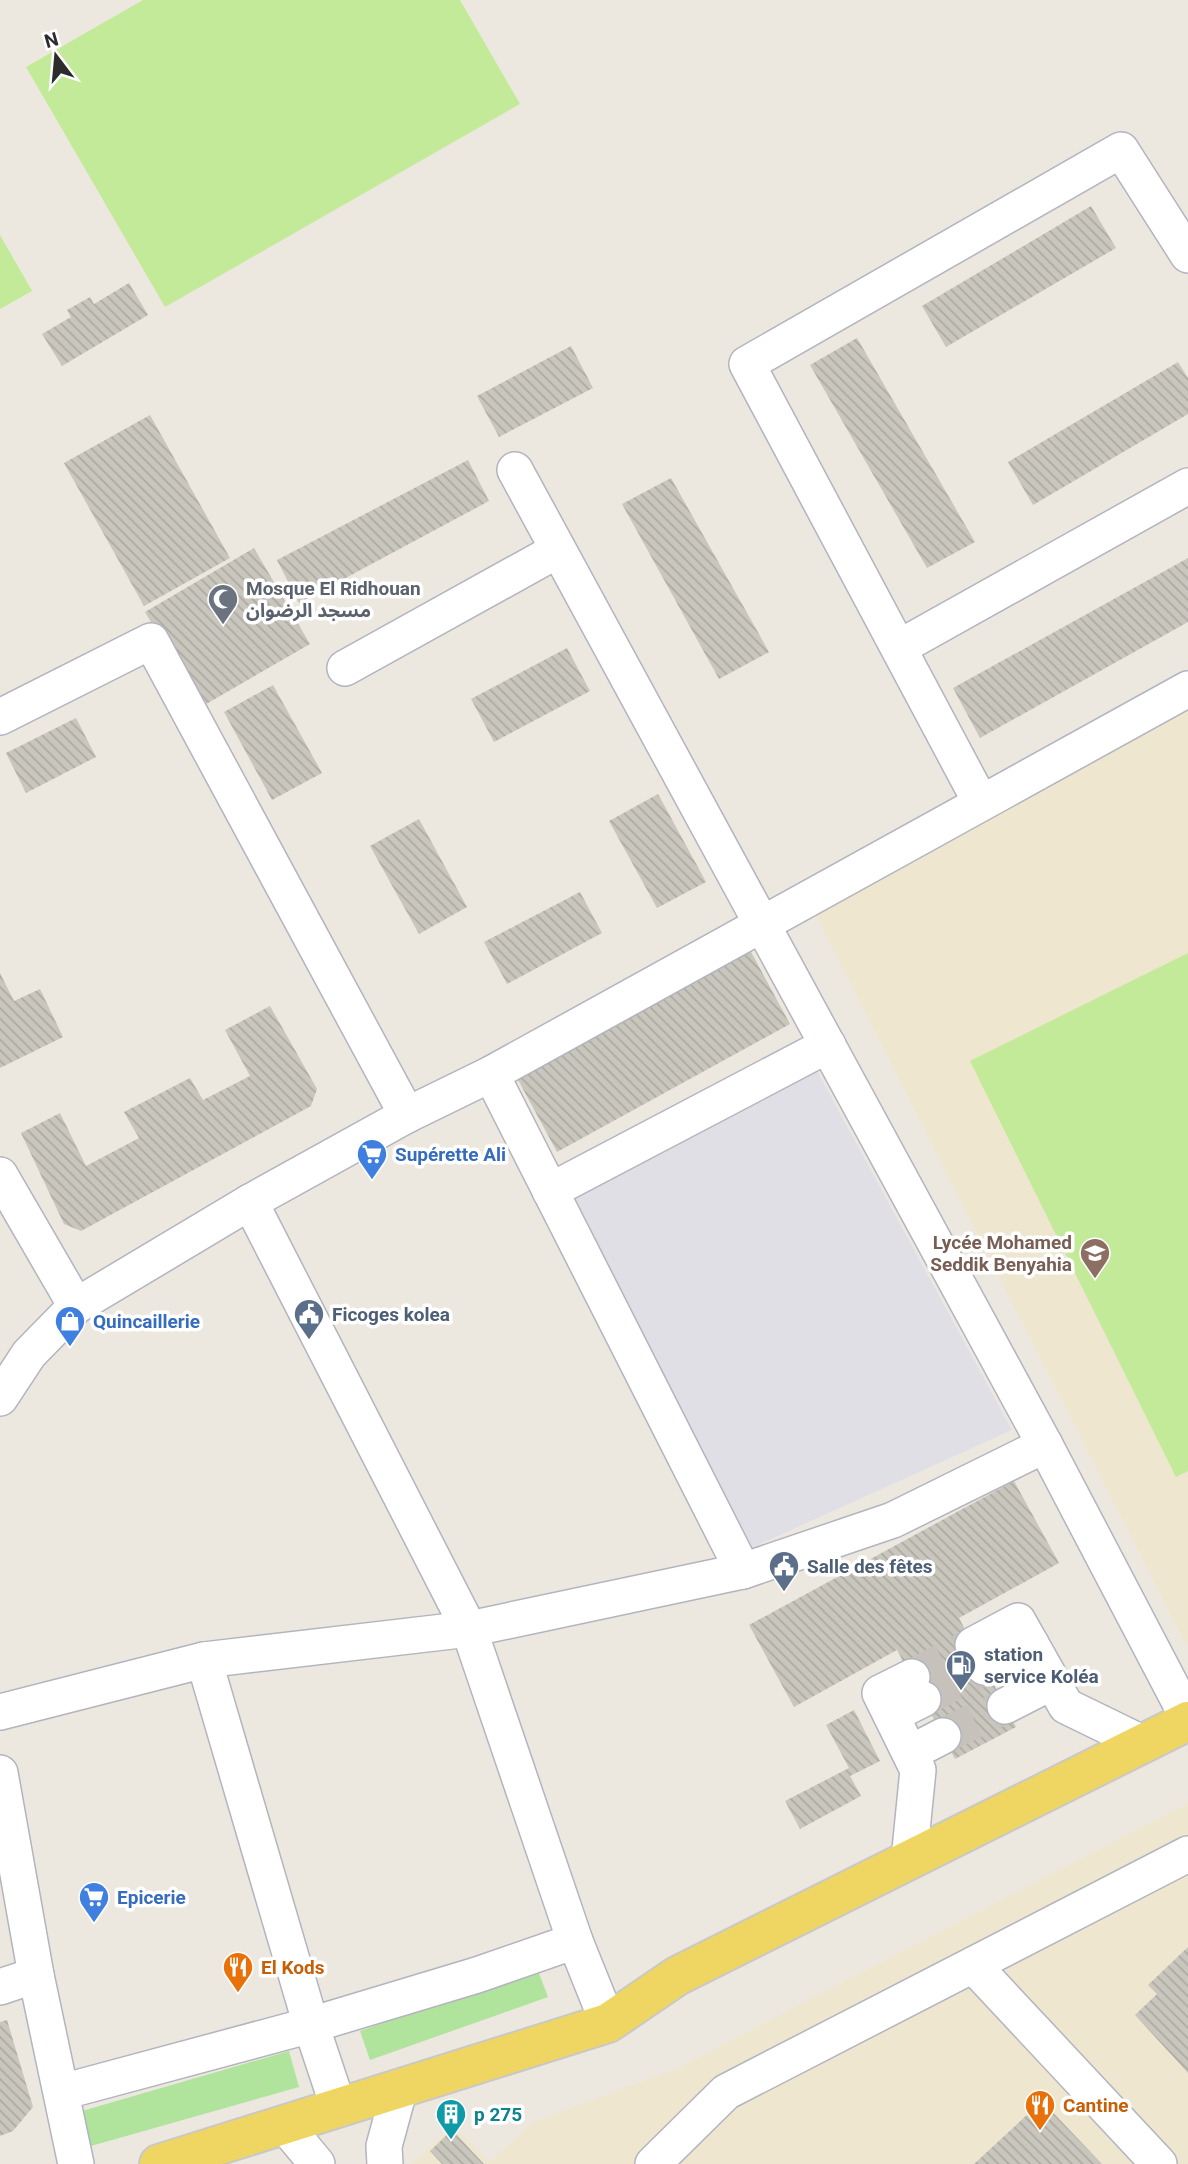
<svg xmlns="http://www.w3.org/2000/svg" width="1188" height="2164" font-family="Roboto,'Noto Sans Arabic',sans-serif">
  <defs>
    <pattern id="building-back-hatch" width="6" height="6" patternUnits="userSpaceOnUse" patternTransform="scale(1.75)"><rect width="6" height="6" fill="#c9c6bd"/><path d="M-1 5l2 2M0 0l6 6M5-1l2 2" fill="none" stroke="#adaaa3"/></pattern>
  </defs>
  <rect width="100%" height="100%" fill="#ede8df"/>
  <!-- industrial -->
  <polygon fill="#e1dfe6" points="816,1069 1012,1430 749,1549 573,1194"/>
  <!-- education -->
  <g fill="#eee6cf">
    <polygon points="1188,702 1188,1644 1186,1645 816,916"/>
    <polygon points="1188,1803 1188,2164 411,2164 454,2126 490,2162 533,2122 676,2069"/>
  </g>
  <!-- garden -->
  <g fill="#b0e39c">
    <polygon points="537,1968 548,1997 370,2060 360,2031"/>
    <polygon points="289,2051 299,2087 91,2146 82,2111"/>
  </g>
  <!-- pitch -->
  <g fill="#c2ea98">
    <polygon points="143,0 460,0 520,104 165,307 26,67"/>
    <polygon points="0,235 32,291 0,309"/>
    <polygon points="1188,953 1188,1471 1176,1477 970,1061"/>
  </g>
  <!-- building -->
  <g fill="url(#building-back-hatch)">
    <polygon points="1091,206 1116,248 946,347 922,306"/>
    <polygon points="129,283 148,315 62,366 42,334 71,317 67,310 90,297 94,304"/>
    <polygon points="857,338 975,542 927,568 810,365"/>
    <polygon points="571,346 593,388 499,437 477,396"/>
    <polygon points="1178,362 1188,378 1188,414 1033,505 1008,462"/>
    <polygon points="150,415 230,558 144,606 64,463"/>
    <polygon points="468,460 489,501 299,603 277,560"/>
    <polygon points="671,478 769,652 719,679 622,504"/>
    <polygon points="254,548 310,644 201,707 145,612"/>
    <polygon points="1188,558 1188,622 980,738 953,688"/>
    <polygon points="567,648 590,691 494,742 471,699"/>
    <polygon points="273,685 322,773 272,800 224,712"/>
    <polygon points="76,718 96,757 26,793 6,753"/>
    <polygon points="658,794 706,882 657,908 609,821"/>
    <polygon points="419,819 467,907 419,934 370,846"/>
    <polygon points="580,892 602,933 507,984 484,942"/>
    <polygon points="750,950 790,1024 557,1152 517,1078"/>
    <polygon points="0,973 14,1001 40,989 63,1037 0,1068"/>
    <polygon points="270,1006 317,1089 311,1106 81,1231 64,1224 21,1133 60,1113 86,1166 139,1138 124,1112 190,1078 203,1100 250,1076 225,1030"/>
    <polygon points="1014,1481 1059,1563 959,1618 1016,1727 955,1759 897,1650 794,1707 749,1625"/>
    <polygon points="854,1710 880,1761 850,1776 861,1796 800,1829 785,1801 849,1768 826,1725"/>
    <polygon points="1188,1947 1188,2073 1135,2015 1157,1994 1148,1985"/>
    <polygon points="7,2020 33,2107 13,2131 0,2136 0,2022"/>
    <polygon points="1042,2101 1102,2164 974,2164"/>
    <polygon points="452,2130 484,2164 442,2164 430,2151"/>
  </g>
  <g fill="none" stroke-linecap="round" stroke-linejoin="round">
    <!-- minor-tunnel -->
    <g stroke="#c6c2bb" stroke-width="35" stroke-dasharray="35 18" stroke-linecap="butt">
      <polyline points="912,1677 973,1645"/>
      <polyline points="923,1699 984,1667"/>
      <polyline points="943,1736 1005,1706"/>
    </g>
    <!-- minor casing -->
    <g stroke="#b2b4bf" stroke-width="38">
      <g id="minor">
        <polyline points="515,470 1045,1445 1188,1718"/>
        <polyline points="900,647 1188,486"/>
        <polyline points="345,668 558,550"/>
        <polyline points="0,717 151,641 407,1115"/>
        <polyline points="981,803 747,364 1121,150 1188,255"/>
        <polyline points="491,1074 743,1571"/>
        <polyline points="0,1175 76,1306"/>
        <polyline points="550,1191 828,1045"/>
        <polyline points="250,1202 469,1629 575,1941 608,2023"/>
        <polyline points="0,1398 29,1354 76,1306 250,1202 407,1115 491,1074 1188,689"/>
        <polyline points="973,1645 1018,1621 1066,1706 1144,1744"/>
        <polyline points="204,1660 469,1629 743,1571 893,1520 1045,1445"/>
        <polyline points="984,1667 1031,1644"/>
        <polyline points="1005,1706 1052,1682"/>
        <polyline points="0,1712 204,1660 311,2025 62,2092"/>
        <polyline points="891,1715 923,1699"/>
        <polyline points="910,1753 943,1736"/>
        <polyline points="0,1773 36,1975 76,2164"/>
        <polyline points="909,1860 918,1770 880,1693 912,1677"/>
        <polyline points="973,1965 1159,2164"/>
        <polyline points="0,1987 36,1975"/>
        <polyline points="339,2109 311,2025 477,1975 575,1941"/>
        <polyline points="284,2124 317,2164"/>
        <polyline points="385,2164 384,2146 399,2091"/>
        <polyline points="653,2164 726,2092 1188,1854"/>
      </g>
    </g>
    <!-- major casing -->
    <g stroke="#c8c8c8" stroke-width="42">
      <polyline id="major" points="159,2164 608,2023 677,1976 1188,1721"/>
    </g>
    <!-- minor -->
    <use href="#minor" stroke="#fff" stroke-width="35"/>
    <!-- major -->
    <use href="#major" stroke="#efd662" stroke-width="38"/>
  </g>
  <!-- icons -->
  <defs>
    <g id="mosque-pin" transform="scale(1.575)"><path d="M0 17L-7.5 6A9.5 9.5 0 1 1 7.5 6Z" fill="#6b7280" stroke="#fff"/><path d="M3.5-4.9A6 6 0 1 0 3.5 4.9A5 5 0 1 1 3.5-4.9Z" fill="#fff"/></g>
    <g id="supermarket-pin" transform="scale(1.575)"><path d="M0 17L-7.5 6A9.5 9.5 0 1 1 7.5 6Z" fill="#3f7fe0" stroke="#fff"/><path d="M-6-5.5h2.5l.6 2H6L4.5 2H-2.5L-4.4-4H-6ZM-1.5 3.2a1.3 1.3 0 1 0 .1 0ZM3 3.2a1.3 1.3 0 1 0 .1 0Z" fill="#fff"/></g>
    <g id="school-pin" transform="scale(1.575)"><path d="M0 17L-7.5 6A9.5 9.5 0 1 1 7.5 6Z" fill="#8d6e63" stroke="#fff"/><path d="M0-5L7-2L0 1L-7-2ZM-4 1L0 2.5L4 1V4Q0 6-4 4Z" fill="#fff"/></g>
    <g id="civic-pin" transform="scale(1.575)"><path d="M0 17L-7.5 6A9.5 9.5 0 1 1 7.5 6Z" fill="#5c6f8a" stroke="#fff"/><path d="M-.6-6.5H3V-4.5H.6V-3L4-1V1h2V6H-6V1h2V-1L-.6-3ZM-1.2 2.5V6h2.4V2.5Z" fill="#fff"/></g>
    <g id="shop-pin" transform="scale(1.575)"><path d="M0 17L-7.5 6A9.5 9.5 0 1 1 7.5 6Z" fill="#3f7fe0" stroke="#fff"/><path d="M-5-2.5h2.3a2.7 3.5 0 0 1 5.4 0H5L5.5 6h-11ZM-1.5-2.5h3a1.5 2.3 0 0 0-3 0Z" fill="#fff"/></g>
    <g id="fuel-pin" transform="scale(1.575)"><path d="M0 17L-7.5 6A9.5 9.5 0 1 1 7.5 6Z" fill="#5c6f8a" stroke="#fff"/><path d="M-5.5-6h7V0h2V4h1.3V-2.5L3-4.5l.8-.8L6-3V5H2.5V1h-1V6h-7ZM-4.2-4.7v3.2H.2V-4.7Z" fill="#fff"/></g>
    <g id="restaurant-pin" transform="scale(1.575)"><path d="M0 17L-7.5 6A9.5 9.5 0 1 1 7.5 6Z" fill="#e8710a" stroke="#fff"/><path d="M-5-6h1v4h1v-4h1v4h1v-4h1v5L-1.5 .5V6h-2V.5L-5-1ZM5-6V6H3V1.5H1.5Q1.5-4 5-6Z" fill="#fff"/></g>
    <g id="building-pin" transform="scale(1.575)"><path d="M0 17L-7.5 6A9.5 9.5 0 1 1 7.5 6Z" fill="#0f9aa8" stroke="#fff"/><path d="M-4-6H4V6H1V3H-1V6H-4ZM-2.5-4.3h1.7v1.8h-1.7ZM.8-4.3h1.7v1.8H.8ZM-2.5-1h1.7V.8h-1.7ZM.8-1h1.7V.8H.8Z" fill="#fff"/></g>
  </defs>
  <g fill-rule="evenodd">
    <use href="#mosque-pin" x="223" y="599"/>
    <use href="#supermarket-pin" x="372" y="1154"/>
    <use href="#school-pin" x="1095" y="1253"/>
    <use href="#civic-pin" x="309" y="1314"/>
    <use href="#shop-pin" x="70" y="1321"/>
    <use href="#civic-pin" x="784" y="1566"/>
    <use href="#fuel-pin" x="961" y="1665"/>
    <use href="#supermarket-pin" x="94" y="1897"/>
    <use href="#restaurant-pin" x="238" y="1967"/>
    <use href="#restaurant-pin" x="1040" y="2105"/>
    <use href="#building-pin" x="451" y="2114"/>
  </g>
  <g text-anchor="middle" stroke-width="7" stroke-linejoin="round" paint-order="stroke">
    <!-- worship labels -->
    <g font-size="19" font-weight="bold" fill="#5b616d" stroke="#fff" text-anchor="start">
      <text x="246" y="595">Mosque El Ridhouan<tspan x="246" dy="22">مسجد الرضوان</tspan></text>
    </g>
    <!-- shop labels -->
    <g font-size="19" font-weight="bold" fill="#366cbe" stroke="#fff" text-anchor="start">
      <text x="395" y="1161">Supérette Ali</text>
      <text x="93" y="1328">Quincaillerie</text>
      <text x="117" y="1904">Epicerie</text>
    </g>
    <!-- education labels -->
    <g font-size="19" font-weight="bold" fill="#785e54" stroke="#fff" text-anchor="end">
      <text x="1072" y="1249">Lycée Mohamed<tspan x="1072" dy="22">Seddik Benyahia</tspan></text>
    </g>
    <!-- service labels -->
    <g font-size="19" font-weight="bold" fill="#4e5e75" stroke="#fff" text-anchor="start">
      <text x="332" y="1321">Ficoges kolea</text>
      <text x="807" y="1573">Salle des fêtes</text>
      <text x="984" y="1661">station<tspan x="984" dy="22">service Koléa</tspan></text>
    </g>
    <!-- food labels -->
    <g font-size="19" font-weight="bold" fill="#c56008" stroke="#fff" text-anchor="start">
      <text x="261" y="1974">El Kods</text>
      <text x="1063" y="2112">Cantine</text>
    </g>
    <!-- culture labels -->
    <g font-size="19" font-weight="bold" fill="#0d838f" stroke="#fff" text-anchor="start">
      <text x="474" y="2121">p 275</text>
    </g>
  </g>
  <!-- north arrow -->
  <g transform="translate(56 56) rotate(344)" stroke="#ffffff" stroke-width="5" paint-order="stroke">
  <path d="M0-5L12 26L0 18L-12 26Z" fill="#2c2c2c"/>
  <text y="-10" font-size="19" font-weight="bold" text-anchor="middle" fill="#2c2c2c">N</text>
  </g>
</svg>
